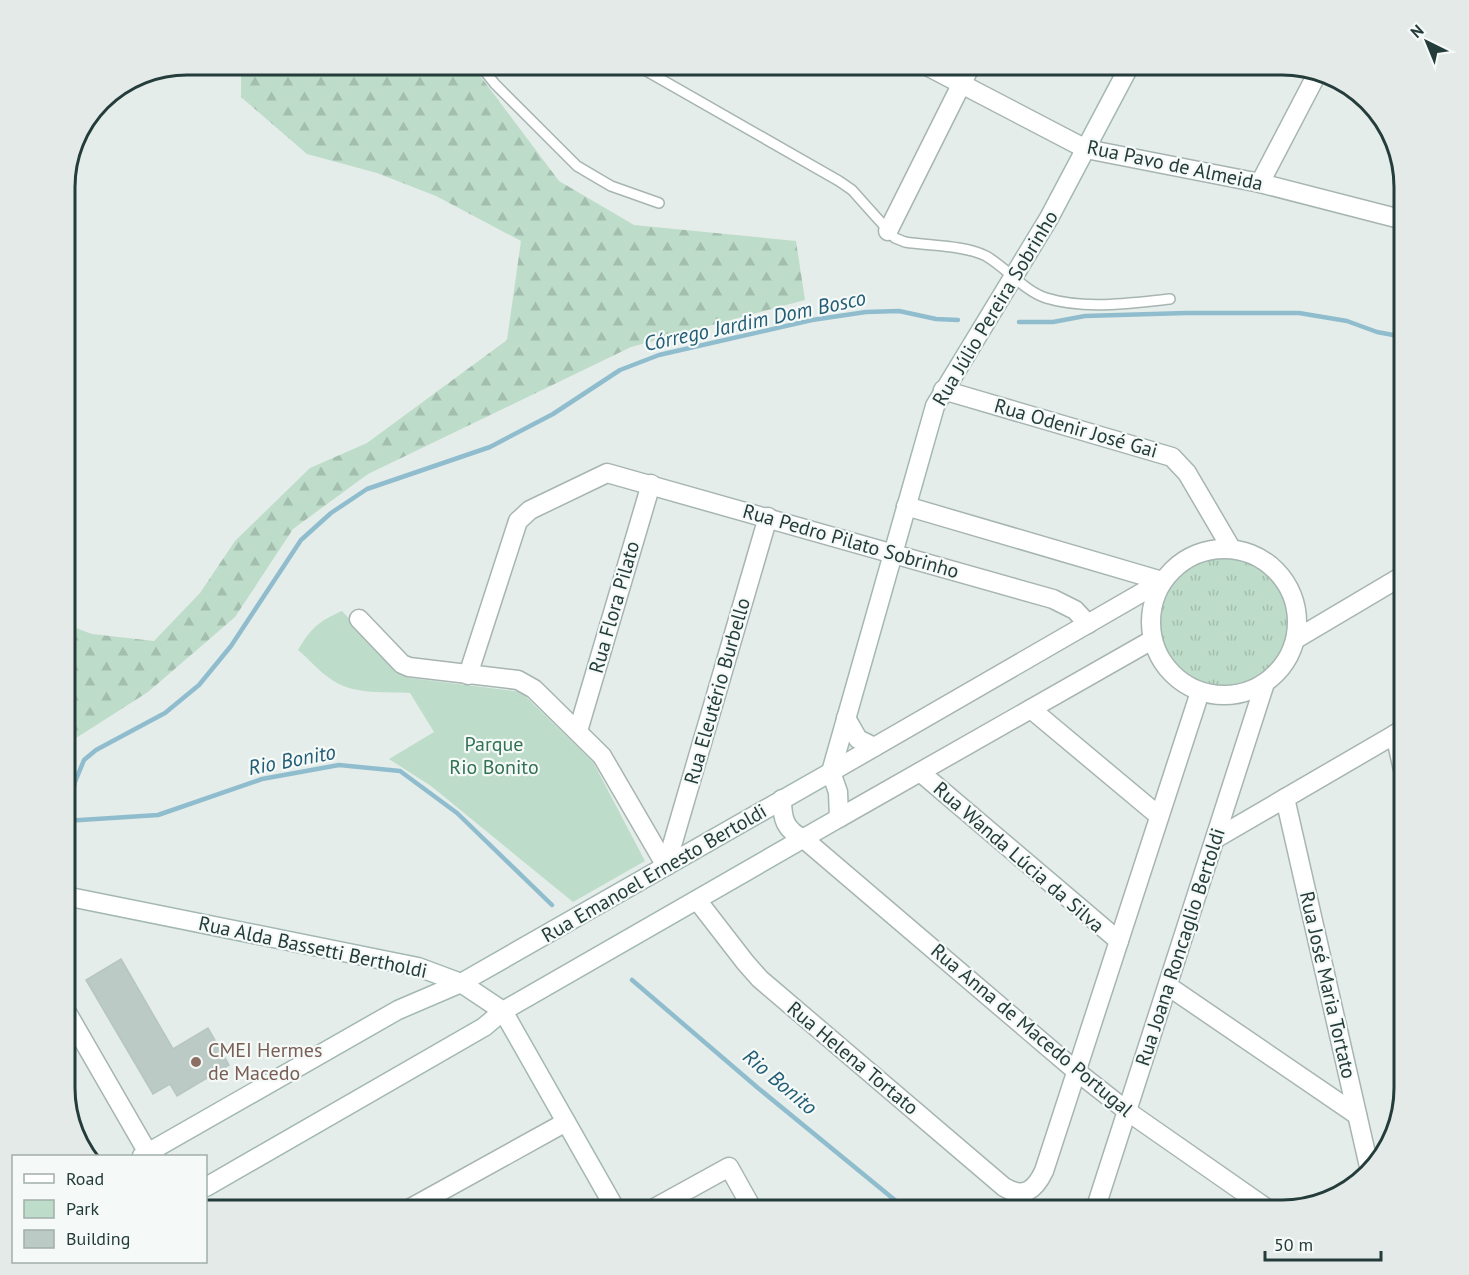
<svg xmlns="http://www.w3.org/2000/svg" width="1469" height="1275" font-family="'PT Sans',sans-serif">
  <defs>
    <pattern id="grass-tufts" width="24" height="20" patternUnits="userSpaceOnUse" patternTransform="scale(1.5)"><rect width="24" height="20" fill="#bedcca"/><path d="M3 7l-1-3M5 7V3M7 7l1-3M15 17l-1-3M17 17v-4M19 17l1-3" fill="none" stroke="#a3beae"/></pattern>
    <pattern id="forest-firs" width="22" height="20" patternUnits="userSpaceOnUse" patternTransform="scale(1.5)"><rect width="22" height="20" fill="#bedcca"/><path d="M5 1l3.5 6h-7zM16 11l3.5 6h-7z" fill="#a3beae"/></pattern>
  </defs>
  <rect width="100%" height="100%" fill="#e4edea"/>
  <!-- grass -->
  <circle fill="url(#grass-tufts)" cx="1225" cy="622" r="65"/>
  <!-- forest -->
  <polygon fill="url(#forest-firs)" points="241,65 472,65 559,181 634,225 796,241 805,300 631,347 368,474 293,529 235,617 148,692 65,745 65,624 92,634 154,641 200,593 235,541 310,468 367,443 507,340 521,241 436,196 377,173 307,154 241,97"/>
  <!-- park -->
  <path fill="#bedcca" d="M 342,611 L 402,675 L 410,678 L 521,692 L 593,762 L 645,861 L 573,902 L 431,786 L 389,759 L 434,732 L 410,693 C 387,692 359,694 339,684 C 323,676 311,661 298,650 C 311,628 319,621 342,611 Z"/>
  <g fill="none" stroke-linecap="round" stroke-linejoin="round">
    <!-- stream -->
    <g stroke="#90bdce" stroke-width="4.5">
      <polyline points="1019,322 1053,322 1085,316 1186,313 1299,313 1347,321 1377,332 1404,337"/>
      <polyline points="65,821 158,815 262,779 339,765 400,771 457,813 552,905"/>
      <polyline points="66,822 75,782 84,760 96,750 165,713 199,685 231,646 301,540 331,513 367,489 490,447 553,414 620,370 659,355 812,320 866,312 899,311 936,319 958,320"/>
      <polyline points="632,980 758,1088 907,1210"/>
    </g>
  </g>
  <!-- building -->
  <polygon fill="#bccac6" stroke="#b7c6c2" stroke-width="1.5" points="121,959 173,1049 208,1028 229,1065 177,1096 170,1084 153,1094 86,980"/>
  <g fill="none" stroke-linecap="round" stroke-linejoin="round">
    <!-- lane casing -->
    <g stroke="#a7b5b2" stroke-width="12">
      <g id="lane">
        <polyline points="483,65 483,69 495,84 577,166 611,186 659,203"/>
        <path d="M 636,65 L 839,181 L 852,190 L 895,238 L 905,242 C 929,246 964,245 986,256 C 1007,268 1024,291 1046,298 C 1086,310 1129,303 1170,299"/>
      </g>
    </g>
    <!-- street casing -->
    <g stroke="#a7b5b2" stroke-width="21">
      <g id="street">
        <polyline points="925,65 1086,149 1260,183 1404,220"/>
        <polyline points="1260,183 1318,72"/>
        <polyline points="888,231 971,65"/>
        <polyline points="943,390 1172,457 1187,473 1231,548"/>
        <polyline points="906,506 1162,581"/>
        <circle cx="1224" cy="622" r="73"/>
        <polyline points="359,619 402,664 409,667 518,680 534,689 602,756 666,866"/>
        <polyline points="1296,639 1404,575"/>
        <polyline points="468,675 518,521 530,510 607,473 1053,599 1075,610 1088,624"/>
        <polyline points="1031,709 1159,816"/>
        <polyline points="578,731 651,484"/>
        <polyline points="1395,734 1404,774"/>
        <polyline points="831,772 1162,581"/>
        <polyline points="920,772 1119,941"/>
        <polyline points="1285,798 1370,1171"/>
        <polyline points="839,818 1152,640"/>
        <polyline points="804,839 1076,1071 1127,1111 1269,1210"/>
        <polyline points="1215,839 1404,729"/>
        <polyline points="666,866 768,517"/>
        <path d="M 697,900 L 745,962 L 760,979 L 1004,1187 C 1024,1199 1035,1190 1044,1171 L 1200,692"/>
        <polyline points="1168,986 1357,1115"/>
        <polyline points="65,1009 148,1153 155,1156"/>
        <polyline points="407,1210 566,1122"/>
        <polyline points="651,1210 729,1167 753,1210"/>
        <polyline points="1095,1210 1265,683"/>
      </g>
    </g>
    <!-- secondary casing -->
    <g stroke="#a3b8b3" stroke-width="21">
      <g id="secondary">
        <polyline points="846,718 858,739 874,747"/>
        <polyline points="831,772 935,406 1049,218 1130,65"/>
        <path d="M 782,799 C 782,819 785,830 804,839"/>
        <polyline points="65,896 418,967 461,983 503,1011 616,1210"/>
        <polyline points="142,1156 398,1010 461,983 831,772"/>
        <polyline points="206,1187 484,1027 503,1011 839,818 838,792 831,772"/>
      </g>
    </g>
    <!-- lane -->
    <use href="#lane" stroke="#fff" stroke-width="9"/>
    <!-- street -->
    <use href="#street" stroke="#fff" stroke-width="18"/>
    <!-- secondary -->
    <use href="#secondary" stroke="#fff" stroke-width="18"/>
  </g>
  <!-- markers -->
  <circle fill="#8d6e63" stroke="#f5f9f7" stroke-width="2" cx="196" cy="1062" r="6"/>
  <g text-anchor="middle" stroke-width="4.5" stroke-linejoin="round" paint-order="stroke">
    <!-- street labels -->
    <g font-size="20" fill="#243d3a" stroke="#f5f9f7">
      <text transform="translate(1175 165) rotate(12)" y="7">Rua Pavo de Almeida</text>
      <text transform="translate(995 308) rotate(-59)" y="7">Rua Júlio Pereira Sobrinho</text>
      <text transform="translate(1076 428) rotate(16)" y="7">Rua Odenir José Gai</text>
      <text transform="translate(851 541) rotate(16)" y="7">Rua Pedro Pilato Sobrinho</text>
      <text transform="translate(614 607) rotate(-74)" y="7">Rua Flora Pilato</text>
      <text transform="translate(717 691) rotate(-74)" y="7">Rua Eleutério Burbello</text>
      <text transform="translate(1019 857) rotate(41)" y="7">Rua Wanda Lúcia da Silva</text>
      <text transform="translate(654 873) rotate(-30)" y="7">Rua Emanoel Ernesto Bertoldi</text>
      <text transform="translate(313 947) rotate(12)" y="7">Rua Alda Bassetti Bertholdi</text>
      <text transform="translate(1180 947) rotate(-72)" y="7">Rua Joana Roncaglio Bertoldi</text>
      <text transform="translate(1328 985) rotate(77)" y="7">Rua José Maria Tortato</text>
      <text transform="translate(1032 1030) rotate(40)" y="7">Rua Anna de Macedo Portugal</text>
      <text transform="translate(853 1058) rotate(40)" y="7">Rua Helena Tortato</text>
    </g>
    <!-- park labels -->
    <g font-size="20" fill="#317252" stroke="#f5f9f7">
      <text x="494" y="751">Parque<tspan x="494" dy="23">Rio Bonito</tspan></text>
    </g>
    <!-- education labels -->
    <g font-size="20" fill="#785e54" stroke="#f5f9f7" text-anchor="start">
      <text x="208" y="1057">CMEI Hermes<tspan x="208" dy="23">de Macedo</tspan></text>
    </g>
    <!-- water labels -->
    <g font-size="21" font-style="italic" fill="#225e76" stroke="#f5f9f7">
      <text transform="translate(755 321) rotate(-12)" y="7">Córrego Jardim Dom Bosco</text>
      <text transform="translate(292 760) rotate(-11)" y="7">Rio Bonito</text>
      <text transform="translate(780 1082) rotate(40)" y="7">Rio Bonito</text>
    </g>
  </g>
  <!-- crop -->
  <path d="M0 0H1469V1275H0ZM187 75H1282A112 112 0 0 1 1394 187V1088A112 112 0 0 1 1282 1200H187A112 112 0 0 1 75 1088V187A112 112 0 0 1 187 75Z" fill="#e4eae8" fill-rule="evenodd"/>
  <path fill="none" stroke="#243d3a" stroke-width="3" d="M187 75H1282A112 112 0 0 1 1394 187V1088A112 112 0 0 1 1282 1200H187A112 112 0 0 1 75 1088V187A112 112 0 0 1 187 75Z"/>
  <!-- legend -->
  <rect x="12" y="1155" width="195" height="108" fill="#f5f9f7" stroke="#a1aeab" stroke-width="1.5"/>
  <rect x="24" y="1174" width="30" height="9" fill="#ffffff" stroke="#a1aeab" stroke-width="1.5"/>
  <text x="66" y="1185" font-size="18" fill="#243d3a">Road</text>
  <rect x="24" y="1200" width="30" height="18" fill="#bedcca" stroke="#a1aeab" stroke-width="1.5"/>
  <text x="66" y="1215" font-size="18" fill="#243d3a">Park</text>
  <rect x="24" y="1230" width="30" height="18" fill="#bccac6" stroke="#a1aeab" stroke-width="1.5"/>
  <text x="66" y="1245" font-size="18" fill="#243d3a">Building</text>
  <!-- north arrow -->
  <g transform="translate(1427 42) rotate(317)" stroke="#f5f9f7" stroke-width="4.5" paint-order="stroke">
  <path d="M0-4.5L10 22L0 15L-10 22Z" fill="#243d3a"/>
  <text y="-9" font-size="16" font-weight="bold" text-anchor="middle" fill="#243d3a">N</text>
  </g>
  <!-- scale -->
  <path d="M1265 1251v9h116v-9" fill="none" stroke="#243d3a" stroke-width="3"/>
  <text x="1274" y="1251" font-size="18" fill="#243d3a" stroke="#f5f9f7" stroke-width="4.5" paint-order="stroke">50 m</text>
</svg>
